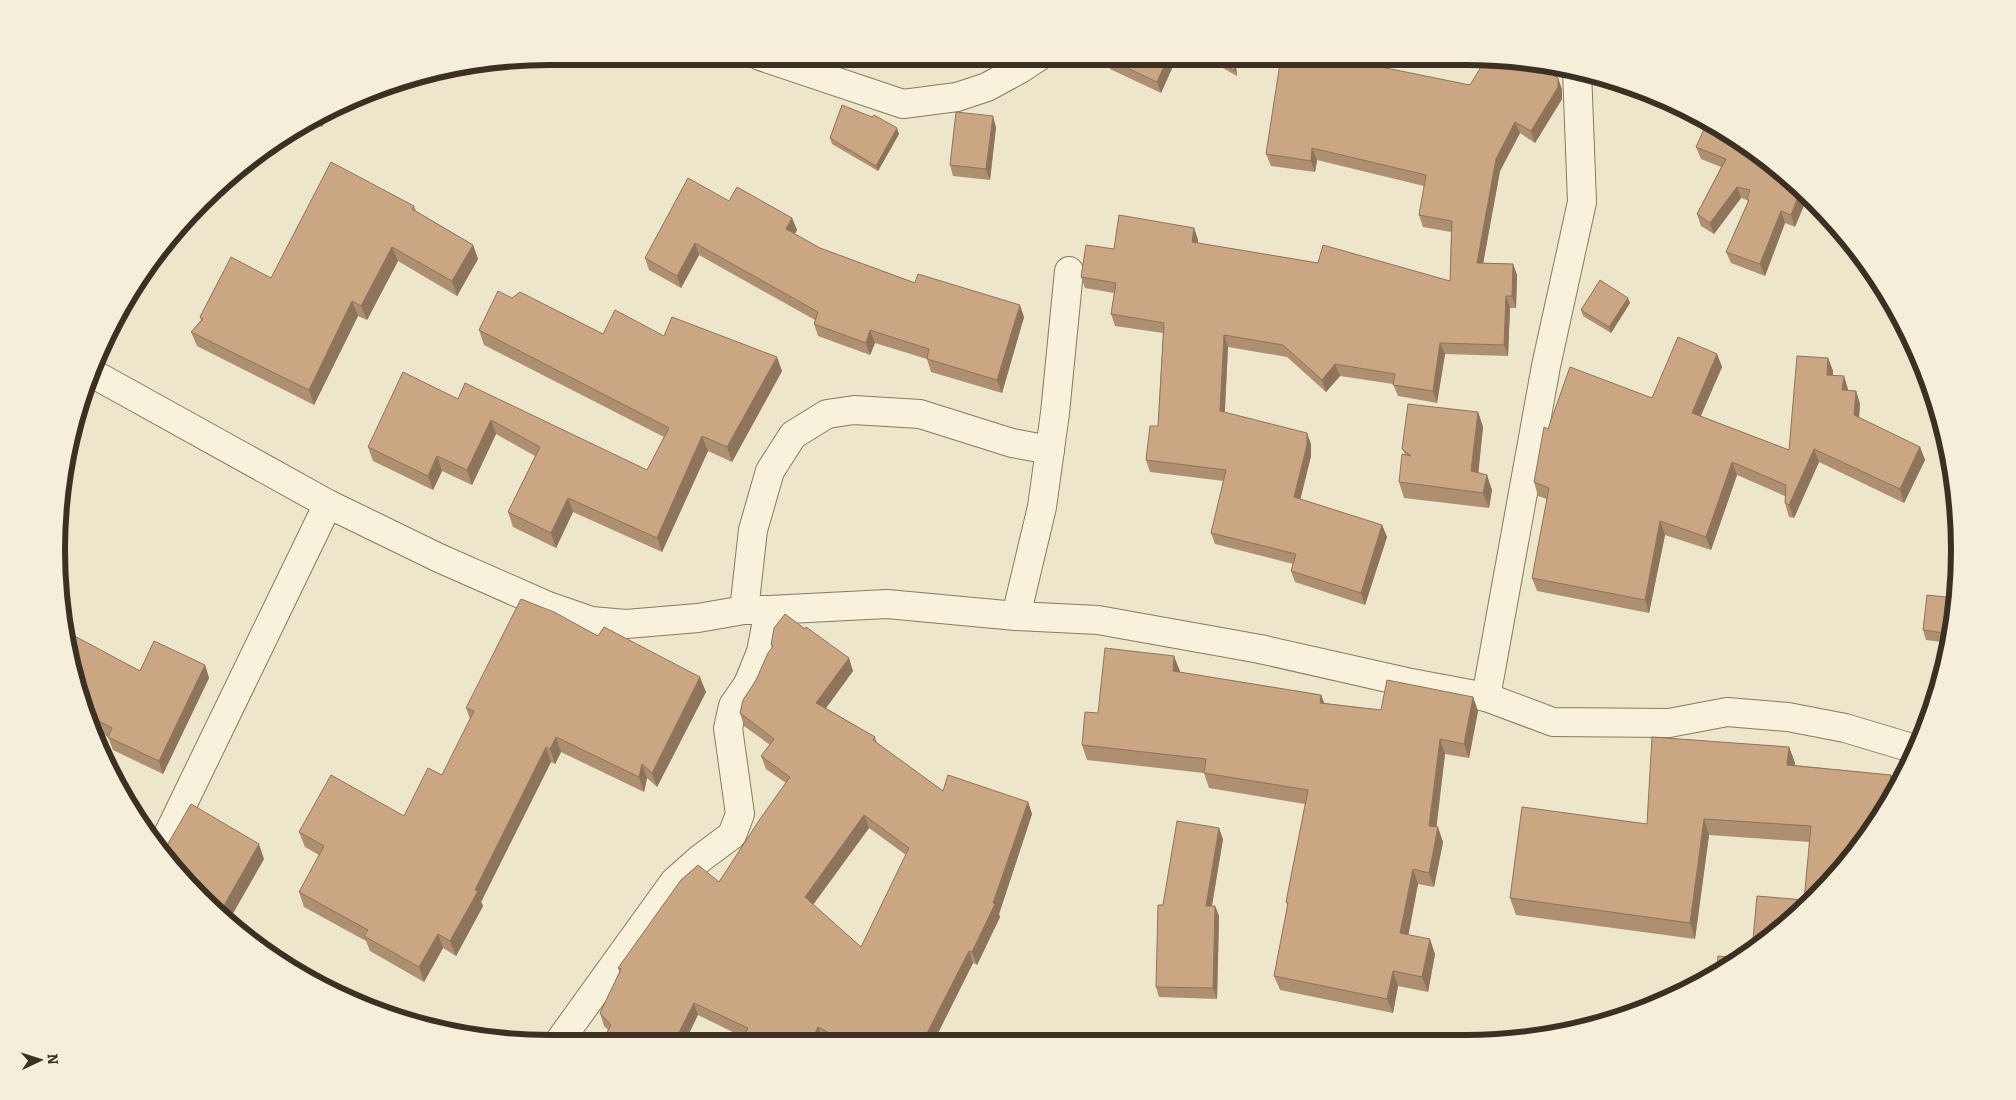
<svg xmlns="http://www.w3.org/2000/svg" width="2016" height="1100" font-family="Bitter,serif">
  <rect width="100%" height="100%" fill="#ede6ca"/>
  <g fill="none" stroke-linecap="round" stroke-linejoin="round">
    <!-- street casing -->
    <g stroke="#8a795f" stroke-width="30">
      <g id="street">
        <polyline points="760,56 903,104 957,97 987,87 1020,69 1038,57"/>
        <polyline points="90,372 328,504 439,558 548,606 591,621 626,624 698,618 744,610 769,610 887,604 1016,616 1098,620 1260,649 1406,682 1486,697 1553,722 1669,723 1727,712 1788,717 1845,728 1915,749"/>
        <polyline points="744,610 753,530 770,471 793,435 827,414 854,410 920,414 1012,443 1050,450"/>
        <polyline points="1016,616 1042,507 1055,413 1069,271"/>
        <polyline points="1486,697 1546,366 1582,202 1577,70"/>
        <polyline points="160,851 328,504"/>
        <polyline points="558,1043 674,882 701,858 732,835 740,814 728,728 733,706 748,684 761,652 769,610"/>
      </g>
    </g>
    <!-- street -->
    <use href="#street" stroke="#f8f2dd" stroke-width="28"/>
  </g>
  <!-- wall -->
  <g fill="#ae8f70" fill-rule="evenodd">
    <polygon points="1106,57 1177,57 1161,93 1110,69 1106,58"/>
    <polygon points="1203,57 1235,57 1237,76"/>
    <polygon points="1387,69 1470,85 1562,89 1562,99 1535,143 1520,133 1500,171 1483,263 1513,264 1517,275 1516,308 1510,308 1508,356 1445,354 1437,403 1398,396 1393,384 1340,376 1326,392 1287,357 1228,347 1225,412 1311,444 1311,456 1300,499 1382,525 1387,537 1365,605 1295,582 1291,571 1293,564 1215,544 1211,533 1224,481 1150,472 1146,460 1158,426 1163,333 1115,326 1111,314 1114,293 1085,288 1081,277 1114,249 1194,228 1198,240 1198,243 1318,263 1450,281 1451,232 1423,227 1419,215 1424,186 1317,160 1315,172 1271,166 1266,154"/>
    <polygon points="329,111 322,127 308,120"/>
    <polygon points="1713,122 1791,179 1795,227 1785,223 1765,276 1731,263 1726,252 1748,202 1747,200 1741,198 1714,234 1701,226 1697,214 1721,167 1701,159 1696,147"/>
    <polygon points="996,127 990,180 953,176 950,165"/>
    <polygon points="899,134 878,171 832,144 830,138"/>
    <polygon points="729,201 792,218 797,230 795,234 820,248 915,283 1024,317 1002,393 931,372 927,359 875,343 870,355 818,336 814,324 815,320 699,255 681,288 649,270 645,258"/>
    <polygon points="414,206 416,211 473,245 478,259 457,296 398,261 367,320 358,316 314,405 197,346 191,332 201,320 200,317 271,278"/>
    <polygon points="512,298 603,334 664,336 782,371 732,462 708,451 662,552 573,512 556,548 513,527 508,512 535,456 496,434 472,485 442,471 433,490 373,461 368,447 458,399 647,470 664,437 484,345 479,330"/>
    <polygon points="1630,303 1611,333 1583,316 1581,310"/>
    <polygon points="1717,354 1722,367 1701,416 1789,450 1828,358 1833,371 1833,375 1848,389 1848,390 1856,391 1860,404 1859,418 1920,447 1925,460 1904,503 1819,462 1794,518 1789,517 1785,503 1785,496 1737,475 1711,550 1665,535 1649,613 1537,591 1532,578 1547,499 1538,496 1534,482 1548,429 1652,398"/>
    <polygon points="1478,412 1483,427 1478,473 1492,490 1489,508 1404,498 1399,482 1405,454 1402,449"/>
    <polygon points="1956,614 1949,643 1926,640 1923,630"/>
    <path d="M 771,645 L 853,671 L 826,708 L 875,737 L 877,743 L 943,791 L 1028,802 L 1032,814 L 999,914 L 1000,917 L 977,965 L 973,963 L 934,1041 L 827,1042 L 823,1040 L 822,1042 L 741,1042 L 743,1037 L 698,1015 L 608,1030 L 604,1026 L 600,1013 L 620,973 L 618,968 L 719,882 L 786,783 L 766,769 L 761,756 L 770,745 L 744,726 L 740,713 L 772,647 ZM 869,828 L 906,855 L 861,947 L 813,905 Z"/>
    <polygon points="205,665 209,678 163,774 113,750 108,737 90,727 73,678"/>
    <polygon points="1180,671 1179,672 1321,695 1324,703 1381,710 1473,697 1478,711 1469,758 1445,754 1436,827 1443,842 1434,887 1418,884 1408,935 1435,954 1428,992 1398,986 1393,1013 1280,990 1274,976 1288,907 1286,902 1305,804 1209,788 1204,773 1087,760 1082,745 1098,713"/>
    <polygon points="706,692 657,787 647,778 644,792 561,752 555,764 551,762 481,902 483,906 456,956 443,948 424,982 370,951 366,941 304,907 299,892 319,855 305,847 299,832 404,816 442,775 470,719 466,708"/>
    <polygon points="1789,747 1795,763 1794,765 1891,775 1896,791 1894,797 1804,900 1810,842 1709,835 1695,939 1516,915 1510,898"/>
    <polygon points="1223,839 1212,906 1215,906 1219,916 1217,999 1159,997 1156,987 1163,905"/>
    <polygon points="264,859 228,922 179,876"/>
  </g>
  <!-- shaded-wall -->
  <g fill="#8d745b">
    <polygon points="1168,57 1177,57 1161,93 1157,82"/>
    <polygon points="1234,57 1235,57 1237,76 1235,71"/>
    <polygon points="1383,57 1390,57 1385,79 1381,67"/>
    <polygon points="1558,78 1562,89 1562,99 1535,143 1531,131"/>
    <polygon points="329,111 322,127 318,116"/>
    <polygon points="993,116 996,127 990,180 986,169"/>
    <polygon points="1515,122 1520,133 1500,171 1481,275 1477,263 1496,159"/>
    <polygon points="897,128 899,134 878,171 876,166"/>
    <polygon points="1312,148 1317,160 1315,172 1311,161"/>
    <polygon points="1760,156 1768,162 1762,171 1758,159"/>
    <polygon points="1737,187 1741,198 1714,234 1710,223"/>
    <polygon points="1801,189 1808,196 1795,227 1791,215"/>
    <polygon points="1781,211 1785,223 1765,276 1760,264"/>
    <polygon points="792,218 797,230 790,241 786,229"/>
    <polygon points="1194,228 1198,240 1196,254 1192,242"/>
    <polygon points="695,243 699,255 681,288 677,276"/>
    <polygon points="473,245 478,259 457,296 452,281"/>
    <polygon points="392,247 398,261 367,320 361,306"/>
    <polygon points="1513,264 1517,275 1516,308 1512,296"/>
    <polygon points="1506,296 1510,308 1508,356 1504,345"/>
    <polygon points="1628,298 1630,303 1611,333 1609,327"/>
    <polygon points="352,301 358,316 314,405 309,390"/>
    <polygon points="1020,305 1024,317 1002,393 997,380"/>
    <polygon points="870,330 875,343 870,355 866,343"/>
    <polygon points="1224,335 1228,347 1224,423 1220,411"/>
    <polygon points="1440,343 1445,354 1437,403 1433,391"/>
    <polygon points="1717,354 1722,367 1696,426 1692,413"/>
    <polygon points="777,357 782,371 732,462 727,447"/>
    <polygon points="1828,358 1833,371 1832,388 1827,375"/>
    <polygon points="1335,364 1340,376 1326,392 1322,380"/>
    <polygon points="1844,376 1848,389 1847,403 1842,390"/>
    <polygon points="1856,391 1860,404 1858,429 1854,415"/>
    <polygon points="1478,412 1483,427 1477,486 1471,471"/>
    <polygon points="491,420 496,434 472,485 467,470"/>
    <polygon points="1307,433 1311,444 1311,456 1298,509 1294,497"/>
    <polygon points="702,436 708,451 662,552 657,538"/>
    <polygon points="1920,447 1925,460 1904,503 1900,489"/>
    <polygon points="1814,449 1819,462 1794,518 1789,505"/>
    <polygon points="437,456 442,471 433,490 428,476"/>
    <polygon points="1732,462 1737,475 1711,550 1706,537"/>
    <polygon points="1487,475 1492,490 1489,508 1483,493"/>
    <polygon points="568,498 573,512 556,548 551,533"/>
    <polygon points="1660,521 1665,535 1649,613 1645,600"/>
    <polygon points="1382,525 1387,537 1365,605 1361,593"/>
    <polygon points="62,582 65,593 61,605 59,591"/>
    <polygon points="1174,656 1180,671 1178,685 1173,671"/>
    <polygon points="849,658 853,671 821,715 816,703"/>
    <polygon points="205,665 209,678 163,774 159,761"/>
    <polygon points="700,677 706,692 657,787 652,773"/>
    <polygon points="1321,695 1327,710 1320,703"/>
    <polygon points="1473,697 1478,711 1469,758 1464,744"/>
    <polygon points="556,737 561,752 555,764 550,749"/>
    <polygon points="1440,739 1445,754 1435,840 1429,826"/>
    <polygon points="546,747 551,762 481,902 483,906 456,956 450,941 475,890"/>
    <polygon points="1789,747 1795,763 1793,781 1787,765"/>
    <polygon points="642,764 647,778 644,792 639,777"/>
    <polygon points="1891,775 1896,791 1894,797 1890,802 1888,799"/>
    <polygon points="1028,802 1032,814 999,914 1000,917 977,965 972,952 993,903"/>
    <polygon points="864,815 869,828 809,910 805,897"/>
    <polygon points="1704,819 1709,835 1695,939 1690,923"/>
    <polygon points="1438,827 1443,842 1434,887 1429,873"/>
    <polygon points="1219,828 1223,839 1210,916 1206,906"/>
    <polygon points="259,844 264,859 228,922 226,919 222,909"/>
    <polygon points="1413,869 1418,884 1406,948 1400,933"/>
    <polygon points="1215,906 1219,916 1217,999 1213,988"/>
    <polygon points="438,934 443,948 424,982 419,967"/>
    <polygon points="1430,939 1435,954 1428,992 1422,977"/>
    <polygon points="969,951 973,963 934,1041 923,1041"/>
    <polygon points="1393,971 1398,986 1393,1013 1387,999"/>
    <polygon points="694,1003 698,1015 685,1042 674,1042"/>
    <polygon points="818,1027 823,1040 822,1042 811,1042"/>
  </g>
  <!-- building -->
  <g fill="#caa682" stroke="#8d745b" fill-rule="evenodd">
    <polygon points="1106,57 1168,57 1157,82 1106,58"/>
    <polygon points="1211,57 1234,57 1235,71"/>
    <polygon points="1281,57 1383,57 1381,67 1470,85 1487,57 1498,57 1536,64 1558,78 1558,87 1531,131 1515,122 1496,159 1477,263 1513,264 1512,296 1506,296 1504,345 1440,343 1433,391 1393,385 1395,374 1335,364 1322,380 1283,345 1224,335 1220,411 1307,433 1307,445 1294,497 1382,525 1361,593 1291,571 1296,554 1211,533 1226,470 1146,460 1150,426 1158,426 1164,323 1111,314 1116,283 1081,277 1086,245 1114,249 1119,215 1194,228 1192,242 1318,263 1323,245 1450,281 1452,221 1419,215 1426,175 1312,148 1311,161 1266,154"/>
    <polygon points="842,105 872,117 874,115 897,128 876,166 830,138"/>
    <polygon points="956,112 993,116 986,169 950,165"/>
    <polygon points="1708,120 1713,122 1760,156 1758,159 1770,163 1791,179 1801,189 1791,215 1781,211 1760,264 1726,252 1749,200 1747,199 1750,190 1737,187 1710,223 1697,214 1726,159 1696,147"/>
    <polygon points="331,162 414,206 412,209 473,245 452,281 392,247 361,306 352,301 309,390 191,332 203,319 200,317 231,257 271,278"/>
    <polygon points="688,178 729,201 737,187 792,218 786,229 820,248 915,283 918,274 1020,305 997,380 927,359 929,349 870,330 866,343 814,324 818,312 695,243 677,276 645,258"/>
    <polygon points="1600,280 1628,298 1609,327 1581,310"/>
    <polygon points="498,291 512,298 520,292 603,334 615,310 664,336 672,317 777,357 727,447 702,436 657,538 568,498 551,533 508,512 540,447 491,420 467,470 437,456 428,476 368,447 403,372 458,399 465,383 647,470 669,428 479,330"/>
    <polygon points="1678,337 1717,354 1692,413 1789,450 1797,356 1828,358 1827,375 1844,376 1842,390 1856,391 1854,415 1920,447 1900,489 1814,449 1789,505 1785,503 1786,485 1732,462 1706,537 1660,521 1645,600 1532,578 1549,488 1534,482 1544,427 1548,429 1570,367 1652,398"/>
    <polygon points="1408,404 1478,412 1471,471 1487,475 1483,493 1399,482 1402,454 1411,456 1402,449"/>
    <polygon points="57,581 62,582 59,591 57,583"/>
    <polygon points="1927,595 1956,598 1956,614 1951,634 1923,630"/>
    <polygon points="521,599 554,612 598,636 604,627 700,677 652,773 642,764 639,777 556,737 550,749 546,747 475,890 478,891 450,941 438,934 419,967 364,936 368,930 299,892 324,846 299,832 331,775 404,816 428,768 442,775 474,711 466,708"/>
    <path d="M 785,614 L 805,629 L 806,627 L 849,658 L 816,703 L 875,737 L 873,740 L 943,791 L 948,775 L 1028,802 L 993,903 L 995,904 L 972,952 L 969,951 L 923,1041 L 889,1042 L 880,1037 L 878,1042 L 846,1042 L 818,1027 L 811,1042 L 741,1042 L 748,1028 L 694,1003 L 674,1042 L 602,1042 L 611,1025 L 600,1013 L 621,969 L 618,968 L 681,880 L 698,865 L 719,882 L 760,819 L 790,777 L 761,756 L 774,739 L 740,713 L 743,700 L 756,680 L 768,653 L 773,646 L 771,645 L 774,628 ZM 864,815 L 909,848 L 861,947 L 805,897 Z"/>
    <polygon points="67,632 140,671 154,641 205,665 159,761 108,737 112,728 85,714 73,678 66,634"/>
    <polygon points="1105,648 1174,656 1173,671 1321,695 1320,703 1381,710 1387,680 1473,697 1464,744 1440,739 1429,826 1438,827 1429,873 1413,869 1400,933 1430,939 1422,977 1393,971 1387,999 1274,976 1288,903 1286,902 1308,790 1204,773 1206,759 1082,745 1085,712 1098,713"/>
    <polygon points="1652,737 1789,747 1787,765 1891,775 1888,799 1892,799 1837,876 1752,950 1757,896 1804,900 1811,826 1704,819 1690,923 1510,898 1522,807 1647,824"/>
    <polygon points="191,804 259,844 222,909 203,898 179,876 162,854"/>
    <polygon points="1177,821 1219,828 1206,906 1215,906 1213,988 1156,987 1158,905 1163,905"/>
    <polygon points="1718,956 1743,958 1741,960 1717,972"/>
  </g>
  <!-- crop -->
  <path d="M0 0H2016V1100H0ZM550 65H1466A485 485 0 0 1 1951 550V550A485 485 0 0 1 1466 1035H550A485 485 0 0 1 65 550V550A485 485 0 0 1 550 65Z" fill="#f5efda" fill-rule="evenodd"/>
  <path fill="none" stroke="#3b3022" stroke-width="6" d="M550 65H1466A485 485 0 0 1 1951 550V550A485 485 0 0 1 1466 1035H550A485 485 0 0 1 65 550V550A485 485 0 0 1 550 65Z"/>
  <!-- north arrow -->
  <g transform="translate(40 1060) rotate(86)" stroke="#f5efda" stroke-width="4" paint-order="stroke">
  <path d="M0-4L9 19L0 12L-9 19Z" fill="#3b3022"/>
  <text y="-8" font-size="14" font-weight="bold" text-anchor="middle" fill="#3b3022">N</text>
  </g>
</svg>
